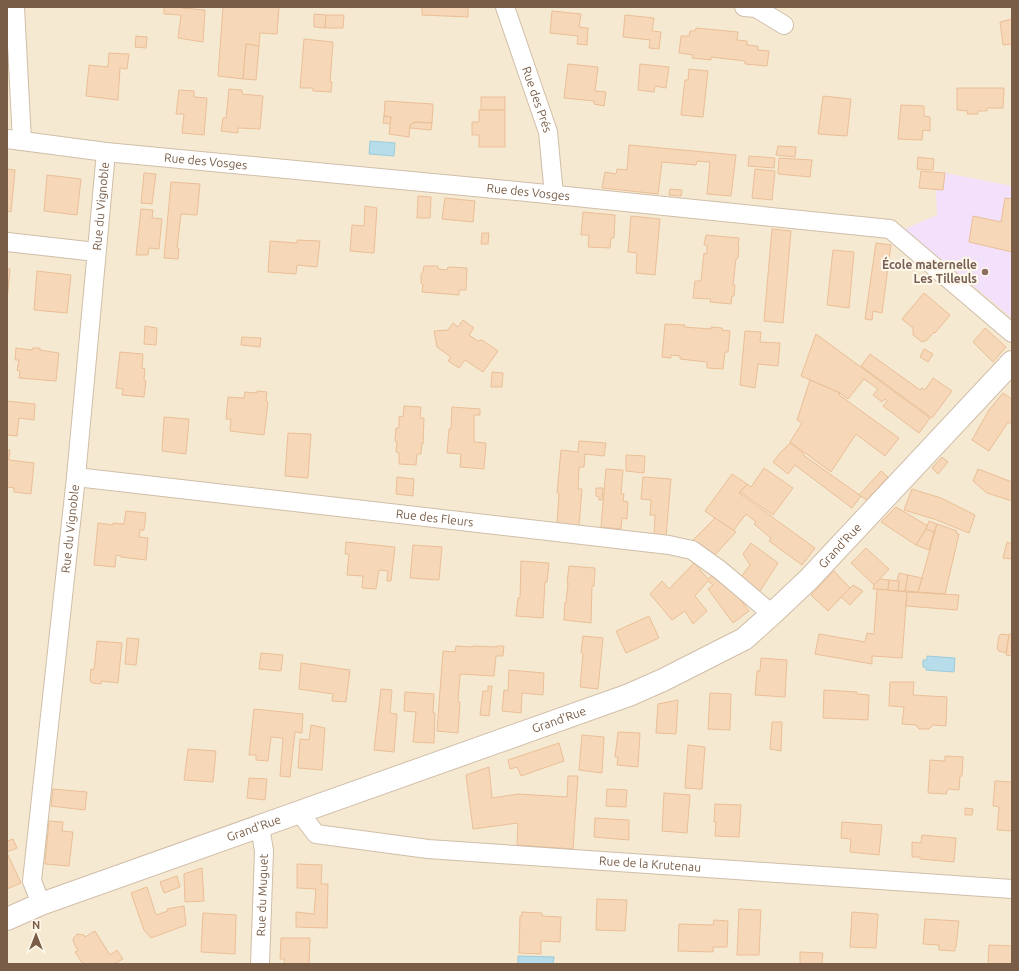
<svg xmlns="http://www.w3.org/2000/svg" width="1019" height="971" font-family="Ubuntu,sans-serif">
  <rect width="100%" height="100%" fill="#fef6e3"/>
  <!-- residential -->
  <rect fill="#f6e9d1" x="7" y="7" width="1005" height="957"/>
  <!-- education -->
  <polygon fill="#f3e0fa" points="935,171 1012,186 1012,318 905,229 937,215"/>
  <!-- water -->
  <g fill="#b6dde9" stroke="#9bcbdc">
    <polygon points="370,141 395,143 394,156 369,154"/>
    <polygon points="927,656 955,658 954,672 926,670 926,667 923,667 923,660 927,660"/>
    <polygon points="518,956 554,957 553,964 518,964"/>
  </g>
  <!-- building -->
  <g fill="#f6d7b8" stroke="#eabf97">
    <polygon points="164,7 182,7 182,8 205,10 203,42 178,38 181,15 164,14"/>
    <polygon points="223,7 279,7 277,34 260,33 259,46 246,44 243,79 218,76"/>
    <polygon points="422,7 468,7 468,17 422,15"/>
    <polygon points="552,11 581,14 579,27 588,28 587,45 577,44 578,36 550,33"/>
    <polygon points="314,14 326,15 325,28 314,27"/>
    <polygon points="326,15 344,15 343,28 325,28"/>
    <polygon points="625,15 654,18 652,31 661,32 659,49 649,48 650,40 623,37"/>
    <polygon points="1012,19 1012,44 1003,45 1000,22"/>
    <polygon points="696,28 738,32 737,40 747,41 747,45 758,46 758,50 769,51 767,66 745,64 745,61 711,57 711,60 692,58 693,55 679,53 681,36 689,36 690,31 695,31"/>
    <polygon points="136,36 147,37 146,48 135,47"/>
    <polygon points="304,39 333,42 330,82 332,82 331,92 313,91 313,88 300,88"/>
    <polygon points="246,44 259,46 256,80 243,79"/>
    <polygon points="109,53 129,54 127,69 120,68 118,100 86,96 89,65 108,67"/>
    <polygon points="568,64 598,67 595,91 606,92 604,106 594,104 594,101 564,98"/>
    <polygon points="640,64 669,67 666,88 655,86 654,92 638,90"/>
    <polygon points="689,69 708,71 703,117 681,115 685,80 688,80"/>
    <polygon points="957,88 1004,88 1003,108 987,108 987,111 978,111 978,114 967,114 968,111 957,110"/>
    <polygon points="229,89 242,90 242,94 263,96 260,129 238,128 238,133 221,131 223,118 226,118"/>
    <polygon points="179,90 194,91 194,97 207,98 204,135 182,133 184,114 176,114"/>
    <polygon points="823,96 851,99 847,136 818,134"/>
    <rect x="481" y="97" width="24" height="13"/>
    <polygon points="385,101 433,104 432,123 415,122 410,125 409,137 389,134 391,117 384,116"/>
    <polygon points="901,105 924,106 924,116 930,117 930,131 923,130 922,140 898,139"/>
    <polygon points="479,110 505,110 505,147 479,147 479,135 472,135 472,122 479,122"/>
    <polygon points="384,116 391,117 390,124 383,123"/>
    <polygon points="415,122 432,123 431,130 410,128 410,125"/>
    <polygon points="629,145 736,155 731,196 707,194 710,162 697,161 696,165 662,162 658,194 602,188 605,172 616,174 617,169 627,170"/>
    <polygon points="778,146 796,147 795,157 776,155"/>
    <polygon points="749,156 775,158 774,168 748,166"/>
    <polygon points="918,157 934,159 933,170 917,169"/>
    <polygon points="779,158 812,160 810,177 778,174"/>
    <polygon points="7,169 15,170 11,212 7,211"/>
    <polygon points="755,169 775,171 772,200 752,198"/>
    <polygon points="921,171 945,173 943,190 919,188"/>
    <polygon points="144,173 156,174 152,204 141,203"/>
    <polygon points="47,175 81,179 77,215 44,211"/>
    <polygon points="171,182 200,184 197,215 181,214 177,248 179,248 178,259 164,258"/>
    <polygon points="670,189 682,190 681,196 669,195"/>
    <polygon points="418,196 431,197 430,218 417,218"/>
    <polygon points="445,198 475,201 473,222 442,219"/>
    <polygon points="1005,198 1012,199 1012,252 969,242 973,216 1001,222"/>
    <polygon points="365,206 377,208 374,253 350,251 352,225 364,226"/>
    <polygon points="141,209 153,210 152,218 162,219 159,249 149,248 148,255 136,255"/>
    <polygon points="583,212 615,215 614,238 611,238 610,248 588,247 589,235 581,235"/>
    <polygon points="631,216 660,219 655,275 636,273 637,253 628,252"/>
    <polygon points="772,229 791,231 783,323 764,321"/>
    <polygon points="482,233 489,233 488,244 481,244"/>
    <polygon points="706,235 739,238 738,247 739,247 738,258 736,259 733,285 735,285 734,296 732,296 731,304 710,302 711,299 693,298 695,281 701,281 704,253 707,254 707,245 704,245"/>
    <polygon points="297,240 320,241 317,267 297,265 296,274 268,272 270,241 297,243"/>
    <polygon points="876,243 891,245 882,313 873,311 872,320 865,319"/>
    <polygon points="833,250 854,252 849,308 827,305"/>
    <polygon points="424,266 438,266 438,269 447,270 448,267 467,268 466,290 459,290 459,295 422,292 423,285 421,283 421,274 423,272"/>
    <polygon points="7,269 10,269 7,301"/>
    <polygon points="37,271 71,275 67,313 34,310"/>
    <polygon points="924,293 950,315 935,333 934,332 927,340 922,342 913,335 913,328 902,319"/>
    <polygon points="463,320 474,328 469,335 478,341 482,340 498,351 483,372 465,360 459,368 448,361 451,357 437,347 434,331 448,330 453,323 458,327"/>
    <polygon points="665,324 685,325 684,327 711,329 711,327 722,328 722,330 730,331 728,352 725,352 723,369 707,368 707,362 680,359 680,356 671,355 671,358 662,357"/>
    <polygon points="145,326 157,328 156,345 144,344"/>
    <polygon points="985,328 1006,347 993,362 973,342"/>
    <polygon points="745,331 761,332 760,342 780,343 778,366 758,364 755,388 740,385"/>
    <polygon points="816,334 930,418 919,433 883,406 887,401 885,399 882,402 873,395 878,389 864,379 848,399 840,393 801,376"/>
    <polygon points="242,337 261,338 260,347 241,345"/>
    <polygon points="16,348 32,350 33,348 40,348 40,350 59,353 56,381 19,378 20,371 17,370 19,360 15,360"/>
    <polygon points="924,349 933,354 928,362 920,357"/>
    <polygon points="120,352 143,354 142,368 145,369 144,380 146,381 144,397 122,395 123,389 116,388"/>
    <polygon points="870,354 920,390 922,388 925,390 933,378 952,391 932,418 861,366"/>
    <polygon points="492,372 503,373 502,387 491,387"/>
    <polygon points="810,380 840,393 839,395 899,438 885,456 856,434 831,472 790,442 802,423 797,420"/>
    <polygon points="257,391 267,392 266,401 268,402 264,435 230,431 231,419 226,419 228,397 244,398 245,392 257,393"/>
    <polygon points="1003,393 1012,399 1012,425 1008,422 989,451 972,440 989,410"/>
    <polygon points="7,401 35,404 34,420 19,418 17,436 7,435"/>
    <polygon points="404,406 421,407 420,418 424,418 423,444 422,443 421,454 417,454 416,465 399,464 399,453 396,452 397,442 395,441 396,428 399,428 399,416 403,417"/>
    <polygon points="452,407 480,409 480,415 474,415 474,442 486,443 484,469 460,467 461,454 447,453 449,429 451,429"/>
    <polygon points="164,417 189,419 186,454 162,451"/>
    <polygon points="288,433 311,434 308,478 285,476"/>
    <polygon points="579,441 606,443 604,456 585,454 584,467 579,467 578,489 582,489 579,526 557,524 559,493 557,493 561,450 578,452"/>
    <polygon points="790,443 804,454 803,455 861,496 852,508 795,465 788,474 773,462 780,453"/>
    <polygon points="7,450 10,450 9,460 34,463 31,494 14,492 14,488 7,487"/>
    <polygon points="626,455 645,456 644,473 626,471"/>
    <polygon points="942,457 948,462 938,474 932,468"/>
    <polygon points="764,468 793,488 773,515 740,492 747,484 751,487"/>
    <polygon points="606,469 623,470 621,494 624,494 623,501 628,502 627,519 622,518 621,529 601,527"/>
    <polygon points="978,469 1012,482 1012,501 987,493 973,481"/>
    <polygon points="881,471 888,477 867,500 859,495"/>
    <polygon points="732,474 747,484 739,493 815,548 802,565 769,541 771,538 754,524 756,522 746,514 733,531 705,511"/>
    <polygon points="397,477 414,479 413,496 396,494"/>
    <polygon points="643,477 671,479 666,536 654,535 655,515 650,515 651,500 641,499"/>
    <polygon points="596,488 603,488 602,500 599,500 599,497 596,496"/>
    <polygon points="912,489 941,498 975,515 969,533 934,519 904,510"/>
    <polygon points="896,507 928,526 916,545 881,522"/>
    <polygon points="126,511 146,513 144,530 140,530 139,537 148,538 146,560 121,557 122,556 116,555 115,567 94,565 98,523 113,525 113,523 124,524"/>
    <polygon points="715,518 736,532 712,558 691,542"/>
    <polygon points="929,521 937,524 934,532 926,529"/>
    <polygon points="937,524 957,531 956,533 959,534 945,594 918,592"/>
    <polygon points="926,529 934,532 929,550 916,545"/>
    <polygon points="346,542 395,547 391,581 387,581 388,571 379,570 376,589 362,588 363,576 347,575 349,554 345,554"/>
    <polygon points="1007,542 1012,544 1012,559 1003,558"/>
    <polygon points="751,543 778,563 760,591 741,577 750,565 743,554"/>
    <polygon points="413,545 442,547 439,580 410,578"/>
    <polygon points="866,548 889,569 874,585 851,563"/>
    <polygon points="521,561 549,563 547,582 545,582 543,618 516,616 518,598 520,598"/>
    <polygon points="694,563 708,579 713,575 730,586 749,611 733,623 708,589 713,585 708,581 695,596 707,611 693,624 685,611 672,620 650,594 662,581 669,589"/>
    <polygon points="569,566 595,568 594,586 592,586 591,623 564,620 565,602 566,603 568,583 567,583"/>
    <polygon points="834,571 850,588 828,611 811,595"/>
    <polygon points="899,573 908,575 905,591 898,591 899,581 897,580"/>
    <polygon points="908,575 922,578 918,592 905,591"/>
    <polygon points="880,579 889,580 888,590 873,589 874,585"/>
    <polygon points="889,580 899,581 898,591 888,590"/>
    <polygon points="853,585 863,591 850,605 841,597"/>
    <polygon points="877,589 907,592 902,658 872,656 872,664 815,654 819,634 865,642 867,633 874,634"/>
    <polygon points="907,592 959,595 957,610 906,606"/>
    <polygon points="649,616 659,638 626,653 616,631"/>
    <polygon points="1001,634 1009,635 1006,653 999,651 997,649 999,636"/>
    <polygon points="1009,634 1012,634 1012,656 1006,655"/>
    <polygon points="583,636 603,638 598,689 580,687 583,654 581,653"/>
    <polygon points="127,638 139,639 136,665 125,664"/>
    <polygon points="97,641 122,643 118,683 101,681 101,684 92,683 90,681 91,669 94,670"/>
    <polygon points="456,646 473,647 473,646 497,647 497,646 504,646 503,656 496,656 494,676 460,674 458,702 460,702 458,733 437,731 443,651 455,652"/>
    <polygon points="261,653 283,655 281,671 259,669"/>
    <polygon points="761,658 787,660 785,697 755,695 757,671 760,671"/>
    <polygon points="301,663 350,670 346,702 332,701 333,694 299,689"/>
    <polygon points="509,670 544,673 543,695 522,693 521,713 502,711 504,690 508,691"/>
    <polygon points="890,682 914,682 913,695 947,697 946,726 933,725 929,729 919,729 916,725 902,724 904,707 889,706"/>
    <polygon points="488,686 492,686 489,716 480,715 483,691 488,691"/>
    <polygon points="381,689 392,690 390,713 397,714 394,752 374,750"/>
    <polygon points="824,690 857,692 857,694 869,695 868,720 823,718"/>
    <polygon points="405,692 434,694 433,713 435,713 434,743 413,742 416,712 404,711"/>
    <polygon points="710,693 731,694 730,730 708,729"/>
    <polygon points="678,700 676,734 656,733 658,704"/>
    <polygon points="254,709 303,714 302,733 295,732 290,777 280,776 283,738 271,737 268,761 256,760 256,755 249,755"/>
    <polygon points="772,722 782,722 781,751 770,749"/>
    <polygon points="311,725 325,728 322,770 298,768 300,739 309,740"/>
    <polygon points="618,732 640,733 638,767 617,765 618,757 615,757"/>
    <polygon points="582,735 604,737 602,773 579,770"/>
    <polygon points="559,743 564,761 521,776 517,767 510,769 508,760"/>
    <polygon points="688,745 705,747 702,789 685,788"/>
    <polygon points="188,749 216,751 213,782 184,780"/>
    <polygon points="945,756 963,757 962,776 960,776 959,790 949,789 947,791 946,794 928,793 930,760 945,761"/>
    <polygon points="489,767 492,798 518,794 567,797 568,776 578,776 573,849 517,845 518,823 473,829 466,775"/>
    <polygon points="249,778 267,779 265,800 247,798"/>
    <polygon points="995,781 1012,782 1012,831 997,830 999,807 993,806"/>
    <polygon points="53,789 87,792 85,810 51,806"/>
    <polygon points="607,789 627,790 626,807 606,806"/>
    <polygon points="664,793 690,795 687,833 662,831"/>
    <polygon points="715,804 741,805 739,837 715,836 716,822 714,822"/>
    <polygon points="965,808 973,809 972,815 965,815"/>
    <polygon points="595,818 629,820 629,840 594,837"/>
    <polygon points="49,821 63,822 62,831 73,832 69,866 45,864"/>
    <polygon points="842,822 882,825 879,855 850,852 851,839 841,838"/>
    <polygon points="922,835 956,838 954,862 920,859 920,857 912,857 912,842 921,843"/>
    <polygon points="13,839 17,848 7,852 7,841"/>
    <polygon points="7,853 21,883 7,889"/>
    <polygon points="297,864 322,865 321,884 328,884 327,928 296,927 296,912 314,914 316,889 297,888"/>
    <polygon points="202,868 204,901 185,902 184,874"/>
    <polygon points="177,876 180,887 164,893 160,882"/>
    <polygon points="147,887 156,915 168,911 167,909 184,906 186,925 151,938 144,930 131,893"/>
    <polygon points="597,899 627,900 625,931 596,930"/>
    <polygon points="739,909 761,910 759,955 737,955"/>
    <polygon points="522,912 542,913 542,916 561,917 560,942 541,941 541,954 519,953 520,916 522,916"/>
    <polygon points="852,912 878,914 876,948 850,947"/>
    <polygon points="203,913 236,915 235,954 201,952"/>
    <polygon points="925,919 959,921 956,947 955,947 955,951 939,950 939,945 923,944"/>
    <polygon points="714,920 728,921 727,947 713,947 713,952 678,951 679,924 713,925"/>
    <polygon points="95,931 110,955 117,950 123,959 114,964 83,964 75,952 78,951 74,943 73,939 77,934 84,935 85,937"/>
    <polygon points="281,938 310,938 309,964 284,964 285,959 280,959"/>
    <polygon points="989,945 1012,946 1012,964 988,964"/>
    <polygon points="800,952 823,953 822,964 800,964"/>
  </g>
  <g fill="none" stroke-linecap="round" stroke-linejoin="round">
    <!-- minor casing -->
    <g stroke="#d0bea9" stroke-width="20">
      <g id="minor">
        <polyline points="15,7 22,141"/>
        <path id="s1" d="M 505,7 L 548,132 L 554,195"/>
        <polyline points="744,7 756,8 784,25"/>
        <path id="s2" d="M 7,139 L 106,152 L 517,191 L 890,229 L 1012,333"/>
        <polyline points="7,242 96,252"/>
        <path id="s3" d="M 76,477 L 669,545 L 692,550 L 720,570 L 772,614"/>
        <path id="s4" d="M 300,813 L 316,834 L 428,849 L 1012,889"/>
        <path id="s5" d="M 41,904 L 32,881 L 76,477 L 106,152"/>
        <path id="s6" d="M 260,964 L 264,851 L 260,826"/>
      </g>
    </g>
    <!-- tertiary casing -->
    <g stroke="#d0bea9" stroke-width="24">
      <g id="tertiary">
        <path id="s7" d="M 7,919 L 41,904 L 629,695 L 663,680 L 744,639 L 772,614 L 809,579 L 1012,362"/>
      </g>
    </g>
    <!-- minor -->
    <use href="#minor" stroke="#fff" stroke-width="18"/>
    <!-- tertiary -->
    <use href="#tertiary" stroke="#fff" stroke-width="22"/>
  </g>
  <!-- markers -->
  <circle fill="#8d6e63" stroke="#fff9eb" stroke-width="1.5" cx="985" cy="272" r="4"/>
  <g text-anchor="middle" stroke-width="4" stroke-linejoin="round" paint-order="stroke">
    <!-- street labels -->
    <g font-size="12" fill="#795d47" stroke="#fff9eb">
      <text dy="4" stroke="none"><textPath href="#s1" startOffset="98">Rue des Prés</textPath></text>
      <text dy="4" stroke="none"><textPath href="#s2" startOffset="200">Rue des Vosges</textPath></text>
      <text dy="4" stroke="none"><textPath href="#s2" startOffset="524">Rue des Vosges</textPath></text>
      <text dy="4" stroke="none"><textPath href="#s5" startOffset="703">Rue du Vignoble</textPath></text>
      <text dy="4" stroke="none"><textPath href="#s3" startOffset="361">Rue des Fleurs</textPath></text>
      <text dy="4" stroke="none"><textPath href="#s5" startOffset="379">Rue du Vignoble</textPath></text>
      <text dy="4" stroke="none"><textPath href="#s7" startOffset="923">Grand'Rue</textPath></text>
      <text dy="4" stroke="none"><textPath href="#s7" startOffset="587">Grand'Rue</textPath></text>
      <text dy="4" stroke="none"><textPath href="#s7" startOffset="263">Grand'Rue</textPath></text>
      <text dy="4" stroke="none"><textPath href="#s4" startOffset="362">Rue de la Krutenau</textPath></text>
      <text dy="4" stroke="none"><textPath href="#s6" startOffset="69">Rue du Muguet</textPath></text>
    </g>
    <!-- education labels -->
    <g font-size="12" font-weight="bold" fill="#785e54" stroke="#fff9eb" text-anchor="end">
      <text x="977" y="269">École maternelle<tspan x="977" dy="14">Les Tilleuls</tspan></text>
    </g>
  </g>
  <!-- border -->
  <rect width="1019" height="971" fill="none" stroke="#795d47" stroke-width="16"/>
  <!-- north arrow -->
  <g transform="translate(36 935)" stroke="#fff9eb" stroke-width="3" paint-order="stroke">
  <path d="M0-3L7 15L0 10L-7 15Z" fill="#795d47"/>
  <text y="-6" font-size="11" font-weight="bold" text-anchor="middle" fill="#795d47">N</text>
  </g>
</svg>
